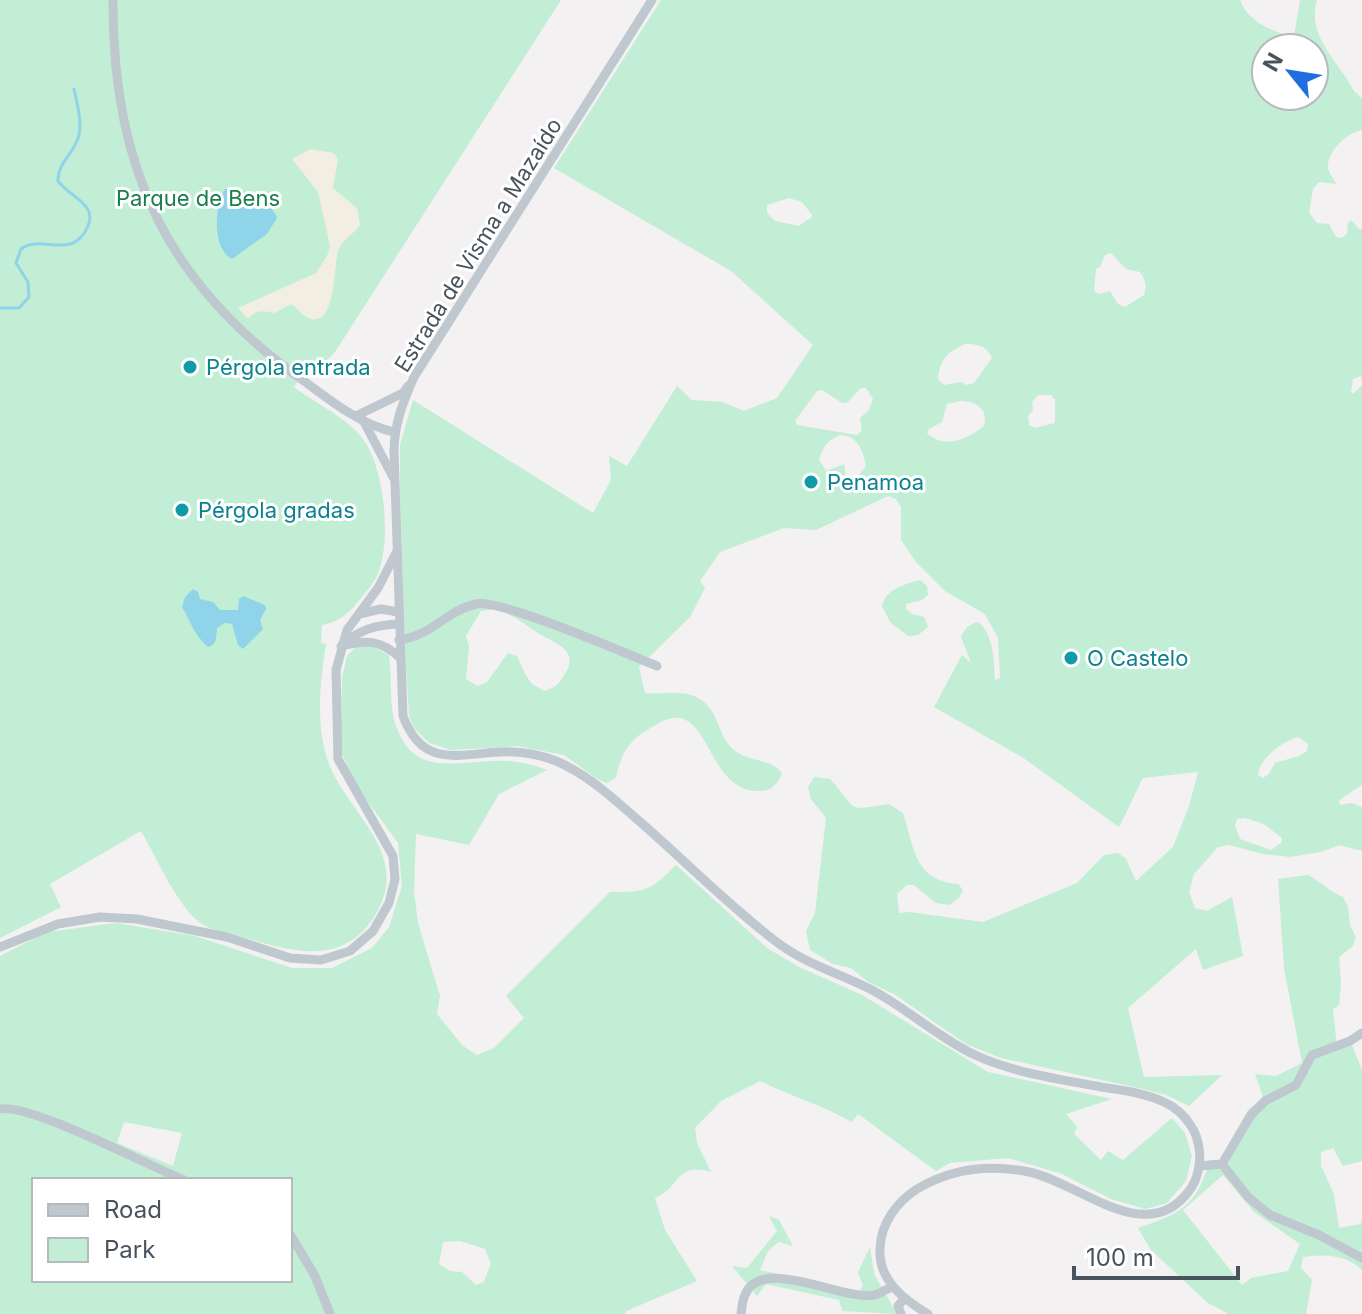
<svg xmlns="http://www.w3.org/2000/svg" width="1362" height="1314" font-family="Inter,sans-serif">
  <rect width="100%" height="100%" fill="#f3f1f1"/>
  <!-- green -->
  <g fill="#c1eed4" fill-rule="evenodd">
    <path d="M 0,0 L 561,0 L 335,352 L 313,374 L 305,371 L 294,387 C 317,405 352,419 367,445 C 385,476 392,546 376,578 C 372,585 366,592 361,598 C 349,613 340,622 322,625 L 321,643 L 326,644 C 320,682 315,726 329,764 C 348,813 409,852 378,910 C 347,969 290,952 239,936 C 227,933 209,930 199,922 C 175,902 157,858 141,831 L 50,884 L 61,907 L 0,938 Z"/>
    <path d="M 661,0 L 1240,0 C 1248,22 1273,32 1294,37 L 1300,0 L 1317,0 C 1306,36 1338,60 1354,91 L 1362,98 L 1362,130 C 1348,132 1327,151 1328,167 C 1328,173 1334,178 1336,184 L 1319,182 L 1313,189 L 1309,213 L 1317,223 L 1329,224 L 1336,237 L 1341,238 L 1347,234 L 1348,223 L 1351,220 L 1359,229 L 1362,229 L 1362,382 L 1361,376 L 1353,379 L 1351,391 L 1353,394 L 1362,385 L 1362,785 L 1339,800 L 1340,805 L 1351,803 L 1362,807 L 1362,851 L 1339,845 L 1321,852 L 1290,857 L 1263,854 L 1229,845 L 1218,847 L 1194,874 L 1189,892 L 1195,908 L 1207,911 L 1232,897 L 1243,956 L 1203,970 L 1196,949 L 1128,1008 L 1144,1077 L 1222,1075 L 1189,1106 L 1166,1095 L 1143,1089 L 1001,1058 L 966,1044 L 894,994 L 868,982 L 851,968 L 833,964 L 810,950 L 806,931 L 815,913 L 826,818 L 811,799 L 808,787 L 814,777 L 830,779 C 860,811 843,811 889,804 L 903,813 C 914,846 914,881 958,884 L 963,890 L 959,898 L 950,905 L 936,903 L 914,885 L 907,885 L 897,894 L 899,913 L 909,912 L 983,922 L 1077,883 L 1104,855 L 1118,853 L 1126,859 L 1136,881 L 1173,847 L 1189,806 L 1198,772 L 1143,778 L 1119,827 L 1022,757 L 934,707 L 962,655 L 971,663 L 961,637 C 965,628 969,624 978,622 C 994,634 994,662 995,680 L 1000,678 L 998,638 L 985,614 L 945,591 L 916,562 L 901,540 L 901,507 L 896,499 L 888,496 L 816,530 L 784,528 L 720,552 L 700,581 L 705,588 L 690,617 L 639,667 L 645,693 C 660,695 679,690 694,696 C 721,708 715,734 734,750 C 748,762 775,759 782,774 C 777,785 771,791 759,791 C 712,791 711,724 680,718 C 667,716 656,725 645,731 C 628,742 620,757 616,777 L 607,783 L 597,779 L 564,755 L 517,746 L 451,750 L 429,743 L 414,728 L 409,716 L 406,666 L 400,491 L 400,445 L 413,400 L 593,513 L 611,480 L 609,456 L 627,466 L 677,386 L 692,400 L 722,402 L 744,411 L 777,398 L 813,345 L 731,271 L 554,168 ZM 1266,48 L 1314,48 L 1314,96 L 1266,96 ZM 789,198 L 802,202 L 813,216 L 799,226 L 775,221 L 767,213 L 767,205 ZM 1111,253 L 1126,269 L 1140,272 C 1146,281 1147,286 1144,295 L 1125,307 L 1118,304 L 1110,291 L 1099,294 L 1094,291 L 1096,269 L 1100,267 L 1105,255 ZM 965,344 C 978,344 987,346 992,358 L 974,383 L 967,385 L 961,382 L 944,385 L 938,379 C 940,359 948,352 965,344 ZM 861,388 L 866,388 L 873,399 L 869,410 L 860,418 L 862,431 L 857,435 L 797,425 L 795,421 L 817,391 L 822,390 L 842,403 L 847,403 ZM 1038,395 L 1051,395 L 1055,399 L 1055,423 L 1035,428 L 1029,425 L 1028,416 L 1033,410 L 1032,402 ZM 959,401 C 975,401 989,408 984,426 C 968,439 944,450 927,433 L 929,429 L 942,422 L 947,404 ZM 840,435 C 857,435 863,450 866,466 L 856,479 L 850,481 L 846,477 L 844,464 L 826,471 L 819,459 C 824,446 827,441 840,435 ZM 495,609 C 512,614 523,623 538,633 C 556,644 582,650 563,677 C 557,686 554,688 544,691 L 532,684 L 525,674 L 517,656 L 508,653 L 487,682 L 478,686 L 466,679 L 469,646 L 466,636 L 481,611 ZM 1298,737 L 1308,744 L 1307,751 L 1299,756 L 1275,763 L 1269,774 L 1263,778 L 1258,775 C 1259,759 1282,741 1298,737 ZM 1245,818 L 1264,824 L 1282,838 L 1281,843 L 1271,850 L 1240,839 L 1235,825 L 1237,819 Z"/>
    <path d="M 920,580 L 927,586 L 928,595 L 922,600 L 906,604 L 906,609 L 912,614 L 924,617 L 928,627 L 918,635 L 908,636 L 890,622 L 882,606 C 886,589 905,584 920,580 Z"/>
    <path d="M 357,646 L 374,647 L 389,655 C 392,677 389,702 395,723 C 411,775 450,763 492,761 C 511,760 530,763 547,770 L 499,794 L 469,845 L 416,834 L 414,891 L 418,923 L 440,996 L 437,1014 L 463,1046 L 477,1055 L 494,1048 L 524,1018 L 506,996 L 610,892 C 647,892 650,891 676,865 L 767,948 L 799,967 L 862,995 L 988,1072 L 1112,1099 L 1066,1114 L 1077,1127 L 1074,1134 L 1101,1160 L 1108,1151 L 1123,1160 L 1172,1118 L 1185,1133 L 1192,1156 L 1186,1181 L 1167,1203 L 1145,1209 L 1111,1199 L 1062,1174 L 1008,1158 L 950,1163 L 936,1171 L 858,1114 L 852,1122 C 822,1105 791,1096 760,1081 L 721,1101 L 695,1128 L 697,1143 L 711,1172 C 674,1162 683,1186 655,1198 L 665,1230 L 697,1281 L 626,1311 L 625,1314 L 0,1314 L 0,956 L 47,932 L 116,923 L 195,936 L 292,968 L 332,968 L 372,948 L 389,927 L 402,886 L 398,843 L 357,787 L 343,756 L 341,731 L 342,678 L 347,656 ZM 124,1122 L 182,1133 L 173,1166 L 117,1143 ZM 34,1180 L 290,1180 L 290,1280 L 34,1280 ZM 460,1241 L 485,1249 L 491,1263 L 484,1282 L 476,1285 L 462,1272 L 450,1271 L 439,1264 L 443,1242 Z"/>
    <path d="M 1308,875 C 1321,882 1330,892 1343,897 L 1348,907 L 1350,925 L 1356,937 L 1353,946 L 1339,957 L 1341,982 L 1339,1005 L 1333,1009 L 1337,1048 L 1352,1045 L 1362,1070 L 1362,1161 L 1343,1166 L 1333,1148 L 1321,1152 L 1321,1166 L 1334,1194 L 1339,1228 L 1361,1224 L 1362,1217 L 1362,1270 C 1345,1254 1325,1254 1303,1257 L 1301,1268 L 1312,1280 L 1306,1314 L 1229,1314 L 1208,1303 L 1151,1250 L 1138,1228 C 1182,1213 1196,1206 1210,1160 L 1220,1160 L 1248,1110 L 1263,1097 L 1255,1074 L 1276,1076 L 1302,1063 L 1284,968 L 1278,879 ZM 1223,1175 L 1254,1212 L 1300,1244 L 1288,1271 L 1251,1278 L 1242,1285 L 1183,1210 Z"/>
    <polygon points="769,1216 779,1220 793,1246 779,1242 768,1251 760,1270 859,1291 863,1286 858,1272 870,1247 874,1274 897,1314 842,1311 839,1300 766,1284 757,1296 732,1266 747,1268 777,1231"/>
  </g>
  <!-- sand -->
  <path fill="#f3eee2" d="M 310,149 L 334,153 L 338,159 L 333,188 L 357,208 L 360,225 C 354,234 343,239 339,249 C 333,262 337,325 311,319 C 303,317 298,308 291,304 L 274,313 C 262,310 256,310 248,319 L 238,308 L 316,273 L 327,256 L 330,246 L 318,192 L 292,159 Z"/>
  <!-- water -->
  <g fill="#90d4ea">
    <path d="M 225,189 C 244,188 270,199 277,218 L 267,234 L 232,259 C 212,249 214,207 225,189 Z"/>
    <path d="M 193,589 L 198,592 L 200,599 L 213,602 L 220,610 L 238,610 L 239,599 L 243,596 L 265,605 L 266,609 L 260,620 L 263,629 L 243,649 L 238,645 L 232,624 L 225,623 L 217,628 C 216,635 218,645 208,647 C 194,635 191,622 182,607 L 185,597 Z"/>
  </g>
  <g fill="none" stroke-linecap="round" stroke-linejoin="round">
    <!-- stream -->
    <path stroke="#90d4ea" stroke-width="3" d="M 0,308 L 19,308 L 29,297 L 28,282 L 16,263 L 21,249 C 41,233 73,262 88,226 C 91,219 91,214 87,208 C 79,197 66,192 58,181 C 57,163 75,153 79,135 C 82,120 77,104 74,89"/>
    <!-- street -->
    <g stroke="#bfc7cf" stroke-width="9">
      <path d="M 113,0 C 112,167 166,284 304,381 C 331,401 361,425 394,432"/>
      <path d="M 652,0 L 414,377 C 403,402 394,424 394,452 L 403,716 C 422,767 455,755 499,752 C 518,751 538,754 556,761 C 587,774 613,798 638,820 C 683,859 726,903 774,940 C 803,963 838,973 870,989 C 907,1008 937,1037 975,1055 C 1014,1073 1059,1079 1101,1087 C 1122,1090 1145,1093 1164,1102 C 1175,1107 1185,1116 1191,1126 C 1200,1139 1202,1160 1197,1175 C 1195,1184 1189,1192 1182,1199 C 1139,1242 1077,1182 1029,1172 C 990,1164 952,1168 917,1189 C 897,1202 881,1223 880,1248 C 878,1280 903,1299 928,1314"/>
      <polyline points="356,416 403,393 408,386"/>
      <polyline points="363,420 393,477"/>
      <polyline points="359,614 381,609 398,612"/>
      <path d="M 399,640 C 434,635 445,611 476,604 C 499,598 627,654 657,666"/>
      <path d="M 343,644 C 361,629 376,625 399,624"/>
      <path d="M 341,646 C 365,640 381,639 400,658"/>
      <polyline points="0,947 58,924 100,917 137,919 227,937 290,958 321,960 350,951 373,931 389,903 395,879 393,856 338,759 336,670 347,630 378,588 397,551"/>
      <polyline points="1362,1033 1350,1041 1312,1055 1296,1085 1265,1101 1251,1115 1222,1164 1248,1197 1270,1215 1319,1235 1362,1258"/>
      <path d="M 0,1109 C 30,1103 149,1166 184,1180"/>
      <polyline points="1199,1166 1222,1164"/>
      <polyline points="290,1234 315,1276 330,1314"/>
      <path d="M 741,1314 C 742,1308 742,1301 745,1295 C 761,1254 844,1302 875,1295 C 881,1293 887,1289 892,1287"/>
      <polyline points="901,1314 898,1306 903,1300"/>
    </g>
  </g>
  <!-- markers -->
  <g fill="#0f9aa8" stroke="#fff" stroke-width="3">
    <circle cx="190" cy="367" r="8"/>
    <circle cx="811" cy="482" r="8"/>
    <circle cx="182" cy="510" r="8"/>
    <circle cx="1071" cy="658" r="8"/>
  </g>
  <g text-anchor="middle" stroke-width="6" stroke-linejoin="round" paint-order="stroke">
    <!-- park labels -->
    <g font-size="22" fill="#1b7e4f" stroke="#fff">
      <text x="198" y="206">Parque de Bens</text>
    </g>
    <!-- street labels -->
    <g font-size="22" fill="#49535e" stroke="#fff">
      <text transform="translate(478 245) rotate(-58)" y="8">Estrada de Visma a Mazaído</text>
    </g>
    <!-- culture labels -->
    <g font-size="22" fill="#0d838f" stroke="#fff" text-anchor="start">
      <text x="206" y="375">Pérgola entrada</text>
      <text x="827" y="490">Penamoa</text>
      <text x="198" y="518">Pérgola gradas</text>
      <text x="1087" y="666">O Castelo</text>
    </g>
  </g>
  <!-- legend -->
  <rect x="32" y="1178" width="260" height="104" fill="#ffffff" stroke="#b6babf" stroke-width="2"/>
  <rect x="48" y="1204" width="40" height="12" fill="#bfc7cf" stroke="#b6babf" stroke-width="2"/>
  <text x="104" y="1218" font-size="24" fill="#49535e">Road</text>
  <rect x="48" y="1238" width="40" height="24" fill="#c1eed4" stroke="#b6babf" stroke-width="2"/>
  <text x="104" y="1258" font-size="24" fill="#49535e">Park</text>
  <!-- north arrow -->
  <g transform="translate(1290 72) rotate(300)"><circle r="38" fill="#ffffff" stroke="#b6babf" stroke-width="2"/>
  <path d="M0-6L14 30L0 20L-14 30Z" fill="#1f6dde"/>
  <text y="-12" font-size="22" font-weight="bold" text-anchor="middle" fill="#49535e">N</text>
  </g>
  <!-- scale -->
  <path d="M1074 1266v12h164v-12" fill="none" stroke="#49535e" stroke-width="4"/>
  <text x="1086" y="1266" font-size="24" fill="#49535e" stroke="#ffffff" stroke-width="6" paint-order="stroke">100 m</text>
</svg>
